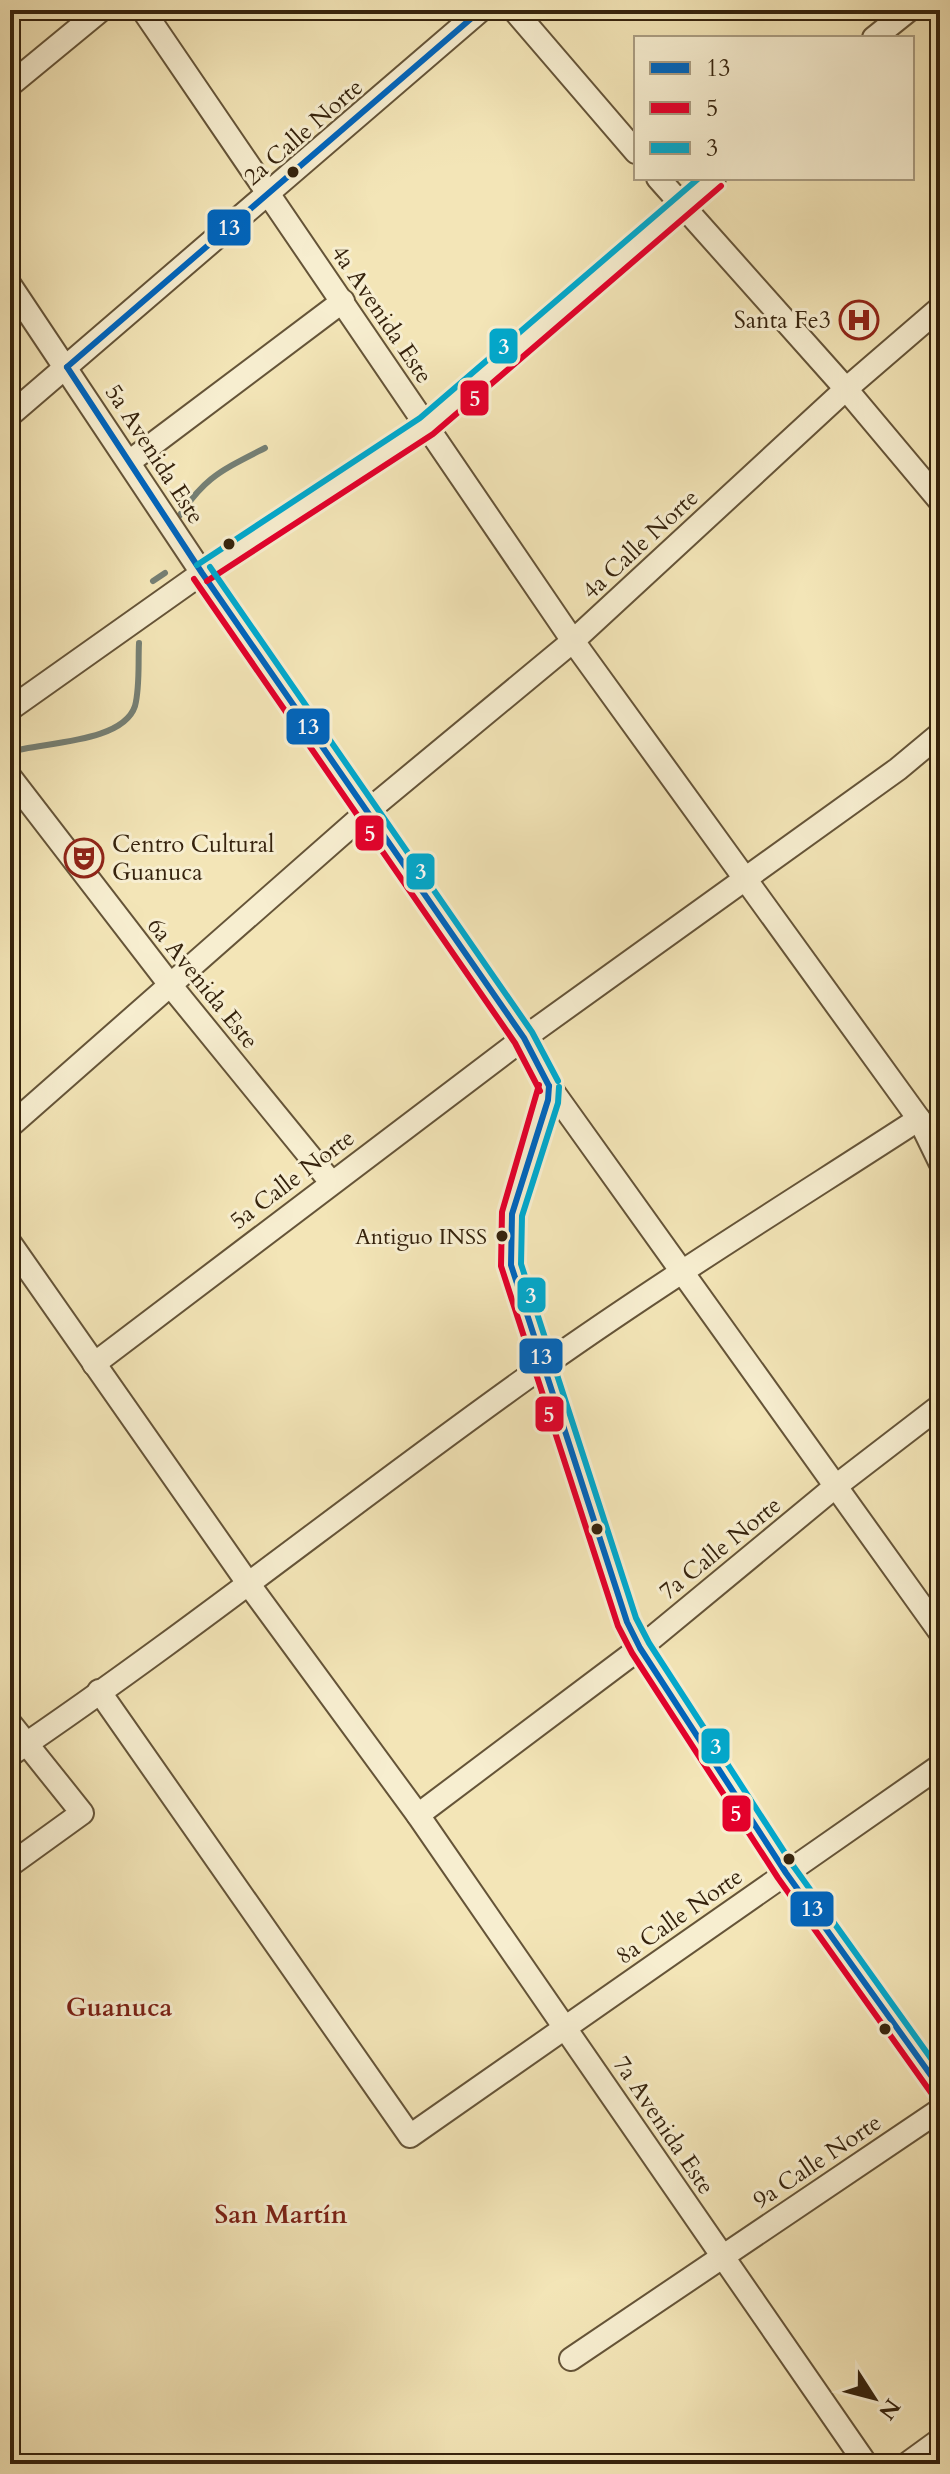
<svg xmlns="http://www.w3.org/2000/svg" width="950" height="2474" font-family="Cardo,serif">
  <rect width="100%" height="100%" fill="#f3e5b7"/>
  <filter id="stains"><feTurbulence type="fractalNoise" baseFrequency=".0025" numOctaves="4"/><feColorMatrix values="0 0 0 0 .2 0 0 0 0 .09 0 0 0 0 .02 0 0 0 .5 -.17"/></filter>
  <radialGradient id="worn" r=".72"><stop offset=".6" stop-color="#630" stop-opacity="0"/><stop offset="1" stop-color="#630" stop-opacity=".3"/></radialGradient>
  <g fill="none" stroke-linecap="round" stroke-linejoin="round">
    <!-- stream -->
    <g stroke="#757f74" stroke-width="6">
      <path d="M 174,524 C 203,478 218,472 265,448"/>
      <polyline points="153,581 165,573"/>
      <path d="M 10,752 C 43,742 123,743 135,706 C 140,687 138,662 139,643"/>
    </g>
    <!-- minor casing -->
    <g stroke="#655438" stroke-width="26">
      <g id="minor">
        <polyline points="143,10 573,641 919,1119 940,1162"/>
        <polyline points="514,10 636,152"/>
        <polyline points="874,38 909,10"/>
        <polyline points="10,85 101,10"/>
        <polyline points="658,178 846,389 940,501"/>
        <polyline points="10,285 202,573 524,1038 549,1086 940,1632"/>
        <polyline points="10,415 481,10"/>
        <polyline points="129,462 343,301"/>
        <polyline points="10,709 202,573 426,426 714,178"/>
        <polyline points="10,777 171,986 330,1181"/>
        <polyline points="549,1086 548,1100 512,1214 511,1265 627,1622 640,1648 786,1873 940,2088"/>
        <polyline points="10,1126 369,810 573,641 846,389 940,308"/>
        <polyline points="10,1243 250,1586 418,1815 866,2464"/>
        <polyline points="94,1364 524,1038 898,769 940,734"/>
        <polyline points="99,1691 410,2136 940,1766"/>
        <polyline points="10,1723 82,1813 10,1865"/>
        <path d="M 10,1755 C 193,1631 365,1492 546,1364 C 668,1278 794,1200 919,1119"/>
        <polyline points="418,1815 640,1648 836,1486 940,1406"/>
        <polyline points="571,2359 940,2110"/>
        <polyline points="907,2464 940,2440"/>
      </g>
    </g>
    <!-- minor -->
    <use href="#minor" stroke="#f7eed0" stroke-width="22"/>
    <!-- bus-1 casing -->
    <g stroke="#f7eed0" stroke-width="12">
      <g id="bus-1">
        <polyline points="67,367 202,573 524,1038 549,1086"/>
        <polyline points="67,367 481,10"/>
        <polyline points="549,1086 548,1100 512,1214 511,1265 627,1622 640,1648 786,1873 940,2088"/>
      </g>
    </g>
    <!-- bus-2 casing -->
    <g stroke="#f7eed0" stroke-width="12">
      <g id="bus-2">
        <polyline points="194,579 515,1043 540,1091"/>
        <polyline points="207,581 433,434 721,186"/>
        <polyline points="539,1085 502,1212 501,1266 618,1626 632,1653 778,1878 932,2094"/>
      </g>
    </g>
    <!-- bus-3 casing -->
    <g stroke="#f7eed0" stroke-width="12">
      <g id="bus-3">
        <polyline points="197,565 420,418 699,178"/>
        <polyline points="210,567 532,1032 558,1081"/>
        <polyline points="559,1087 558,1103 522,1216 521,1264 636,1618 649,1643 794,1867 940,2071"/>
      </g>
    </g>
    <!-- bus-1 -->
    <use href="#bus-1" stroke="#0065bd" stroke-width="6"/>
    <!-- bus-2 -->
    <use href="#bus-2" stroke="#e4002b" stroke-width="6"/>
    <!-- bus-3 -->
    <use href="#bus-3" stroke="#00a9ce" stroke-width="6"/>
  </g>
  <!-- icons -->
  <defs>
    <g id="hospital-ring" transform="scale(2)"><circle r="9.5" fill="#f7eed0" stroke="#8f2418" stroke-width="1.5"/><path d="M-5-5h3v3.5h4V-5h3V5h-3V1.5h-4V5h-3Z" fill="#8f2418"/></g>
    <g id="theatre-ring" transform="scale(2)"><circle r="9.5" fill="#f7eed0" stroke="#8f2418" stroke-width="1.5"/><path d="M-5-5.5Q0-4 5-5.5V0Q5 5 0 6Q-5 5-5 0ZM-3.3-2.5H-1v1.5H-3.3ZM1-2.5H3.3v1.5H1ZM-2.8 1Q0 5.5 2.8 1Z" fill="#8f2418"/></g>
  </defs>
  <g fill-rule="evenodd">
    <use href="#hospital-ring" x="859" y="320"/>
    <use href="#theatre-ring" x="84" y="858"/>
  </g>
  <!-- markers -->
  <g fill="#36230d" stroke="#f7eed0" stroke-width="3">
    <circle cx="293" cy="172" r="7"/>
    <circle cx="229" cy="544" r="7"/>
    <circle cx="502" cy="1236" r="7"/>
    <circle cx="597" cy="1529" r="7"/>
    <circle cx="789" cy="1859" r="7"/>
    <circle cx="885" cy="2029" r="7"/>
  </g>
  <g text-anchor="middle" stroke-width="6" stroke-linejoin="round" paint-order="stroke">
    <!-- bus labels -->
    <g font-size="22" fill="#36230d" stroke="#f7eed0" text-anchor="end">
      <text x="487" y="1244">Antiguo INSS</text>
    </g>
    <!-- street labels -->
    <g font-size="24" fill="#36230d" stroke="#f7eed0">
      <text transform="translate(303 132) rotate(-41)" y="8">2a Calle Norte</text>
      <text transform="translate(382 314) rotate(56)" y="8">4a Avenida Este</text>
      <text transform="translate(155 454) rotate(57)" y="8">5a Avenida Este</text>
      <text transform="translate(640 544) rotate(-43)" y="8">4a Calle Norte</text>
      <text transform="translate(203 983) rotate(51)" y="8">6a Avenida Este</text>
      <text transform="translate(292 1179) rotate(-37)" y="8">5a Calle Norte</text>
      <text transform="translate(720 1548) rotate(-39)" y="8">7a Calle Norte</text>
      <text transform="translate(679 1916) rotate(-35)" y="8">8a Calle Norte</text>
      <text transform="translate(664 2125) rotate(56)" y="8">7a Avenida Este</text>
      <text transform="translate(817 2161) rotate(-34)" y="8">9a Calle Norte</text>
    </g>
    <!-- poi labels -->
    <g font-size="24" fill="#36230d" stroke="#f7eed0" text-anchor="end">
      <text x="831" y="328">Santa Fe3</text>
      <text x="112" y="852" text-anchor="start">Centro Cultural<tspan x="112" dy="28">Guanuca</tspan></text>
    </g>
    <!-- neighbourhood labels -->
    <g font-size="26" font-weight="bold" fill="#7a1f14" stroke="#f7eed0">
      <text x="119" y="2016">Guanuca</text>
      <text x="281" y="2223">San Martín</text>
    </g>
  </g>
  <g stroke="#f7eed0" stroke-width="3">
    <rect x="206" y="208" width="46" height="39" rx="8" fill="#0065bd"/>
    <rect x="488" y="327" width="31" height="38" rx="8" fill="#00a9ce"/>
    <rect x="459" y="379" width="31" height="38" rx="8" fill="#e4002b"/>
    <rect x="285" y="707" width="46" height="39" rx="8" fill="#0065bd"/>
    <rect x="354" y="814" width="31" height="38" rx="8" fill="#e4002b"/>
    <rect x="405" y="852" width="31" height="39" rx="8" fill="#00a9ce"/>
    <rect x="516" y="1276" width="31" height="38" rx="8" fill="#00a9ce"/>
    <rect x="518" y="1337" width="46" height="38" rx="8" fill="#0065bd"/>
    <rect x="534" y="1395" width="31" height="38" rx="8" fill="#e4002b"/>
    <rect x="700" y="1727" width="31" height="38" rx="8" fill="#00a9ce"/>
    <rect x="721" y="1794" width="31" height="39" rx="8" fill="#e4002b"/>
    <rect x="789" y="1890" width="46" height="38" rx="8" fill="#0065bd"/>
  </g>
  <g font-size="22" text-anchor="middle" font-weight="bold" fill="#fff">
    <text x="229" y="235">13</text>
    <text x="504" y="354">3</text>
    <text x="475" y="406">5</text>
    <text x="308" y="734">13</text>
    <text x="370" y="841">5</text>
    <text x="421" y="879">3</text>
    <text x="531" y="1303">3</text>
    <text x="541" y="1364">13</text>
    <text x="549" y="1422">5</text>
    <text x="716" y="1754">3</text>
    <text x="736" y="1821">5</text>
    <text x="812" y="1916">13</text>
  </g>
  <!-- margin -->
  <rect width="950" height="2474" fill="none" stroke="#f3e5b7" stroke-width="40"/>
  <rect x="12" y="12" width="926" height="2450" fill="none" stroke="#36230d" stroke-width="4"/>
  <rect x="20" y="20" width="910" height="2434" fill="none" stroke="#36230d" stroke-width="2"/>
  <!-- legend -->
  <rect x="634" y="36" width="280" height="144" fill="#f7eed0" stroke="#aa9d82" stroke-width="2"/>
  <rect x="650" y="62" width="40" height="12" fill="#0065bd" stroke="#aa9d82" stroke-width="2"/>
  <text x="706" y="76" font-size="24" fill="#36230d">13</text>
  <rect x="650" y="102" width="40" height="12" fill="#e4002b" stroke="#aa9d82" stroke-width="2"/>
  <text x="706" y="116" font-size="24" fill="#36230d">5</text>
  <rect x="650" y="142" width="40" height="12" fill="#00a9ce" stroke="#aa9d82" stroke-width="2"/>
  <text x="706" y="156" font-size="24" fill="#36230d">3</text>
  <!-- north arrow -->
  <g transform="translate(874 2398) rotate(126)" stroke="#f7eed0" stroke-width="6" paint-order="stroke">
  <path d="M0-6L14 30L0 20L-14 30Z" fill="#36230d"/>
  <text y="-12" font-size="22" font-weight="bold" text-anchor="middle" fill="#36230d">N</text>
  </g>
  <rect width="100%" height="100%" filter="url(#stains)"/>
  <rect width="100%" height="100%" fill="url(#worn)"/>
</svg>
